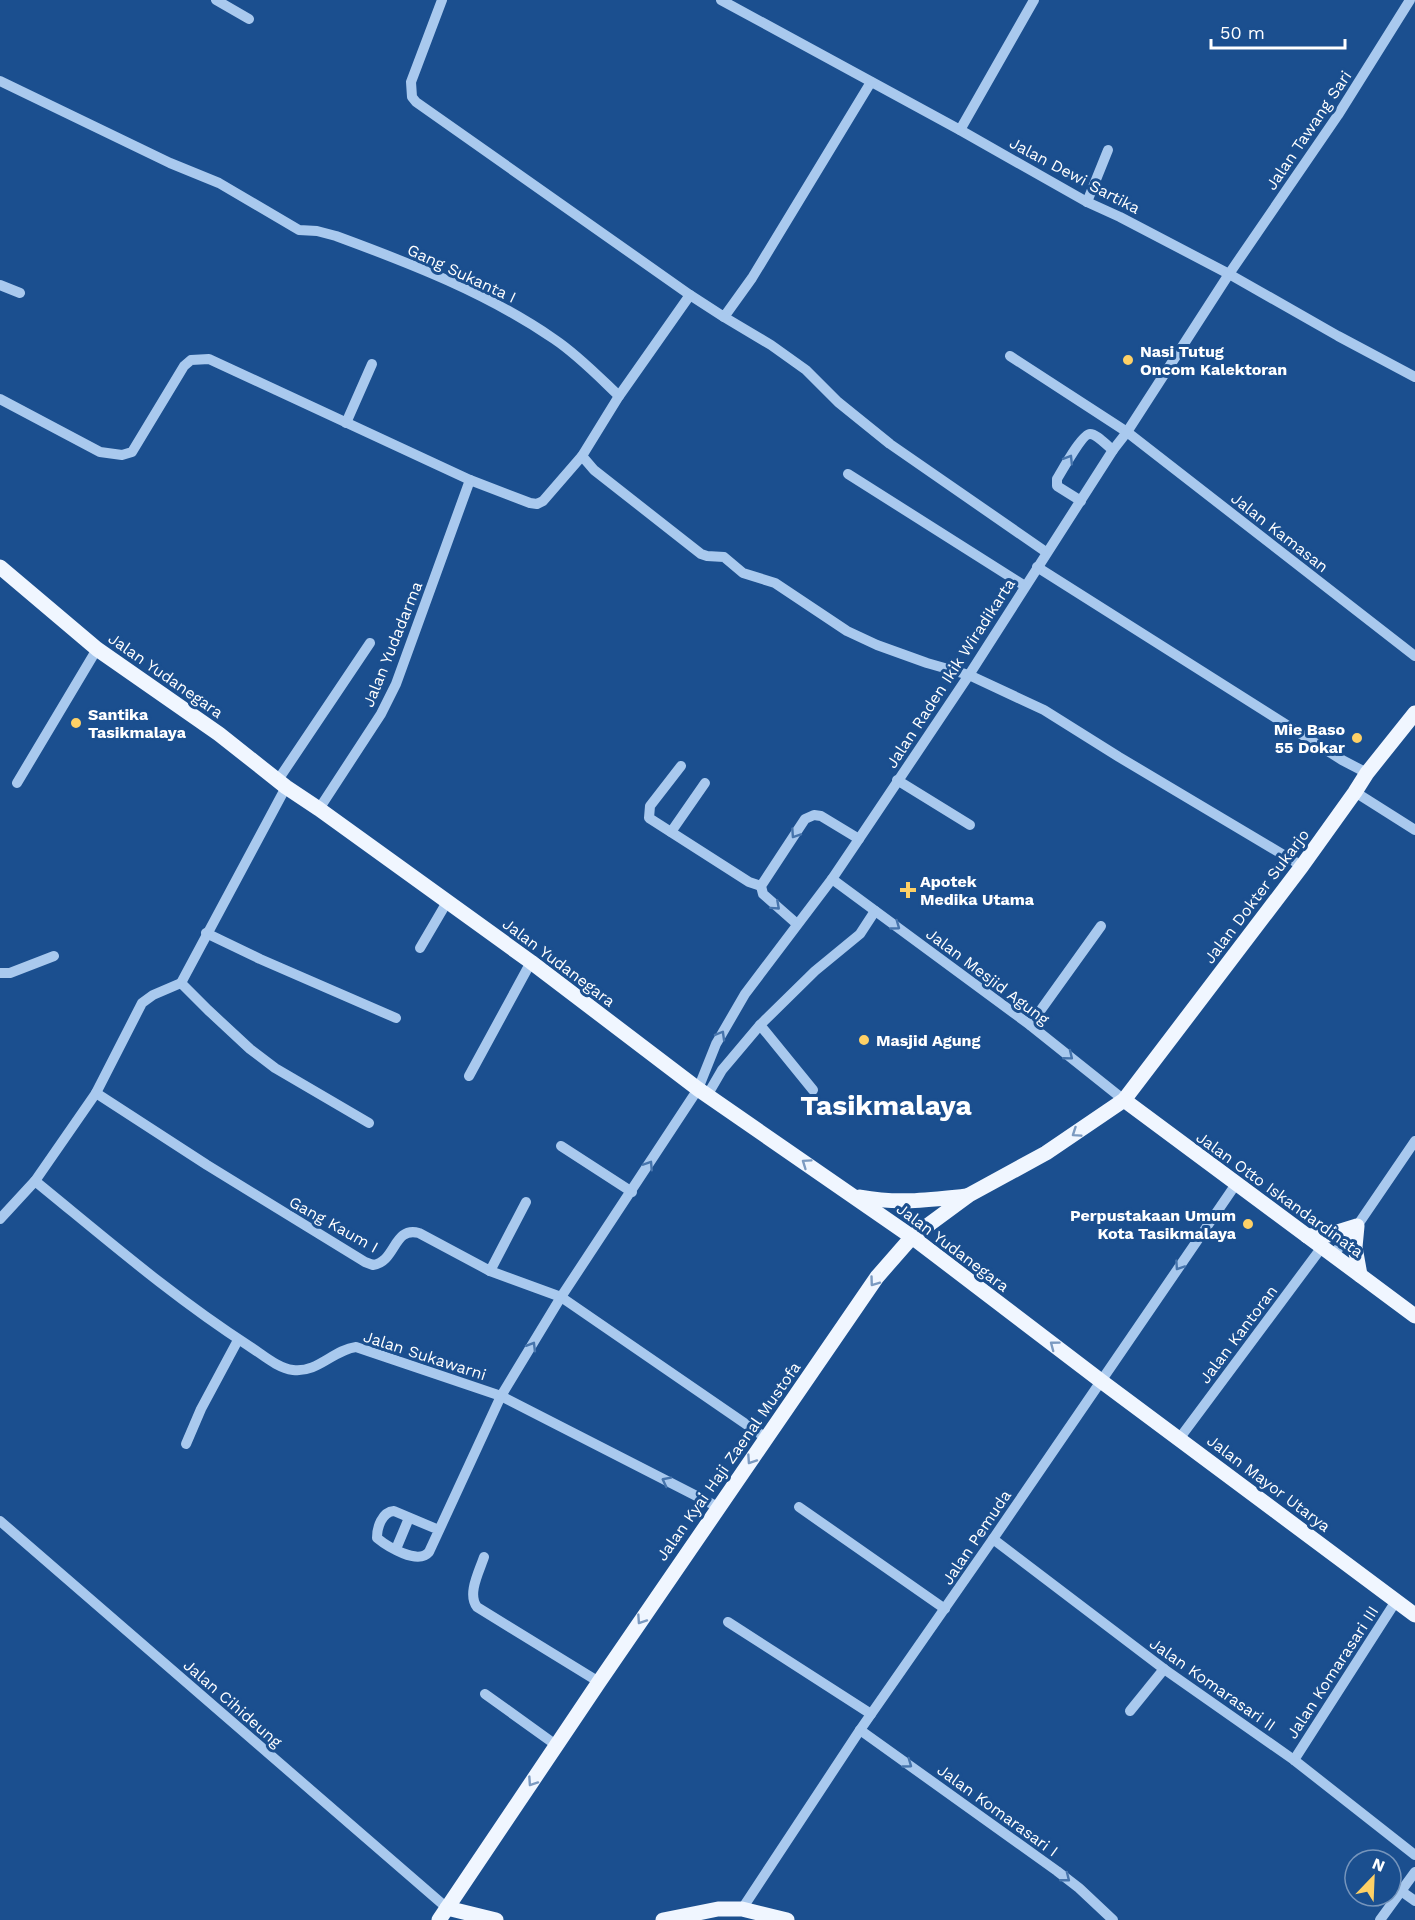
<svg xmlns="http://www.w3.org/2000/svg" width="1415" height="1920" font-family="'Work Sans',sans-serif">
  <rect width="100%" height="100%" fill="#1b4f8f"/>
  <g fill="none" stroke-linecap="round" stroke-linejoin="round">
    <!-- minor -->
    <g stroke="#a9c9ee" stroke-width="10">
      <polyline points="216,0 249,19"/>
      <polyline points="721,0 960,130 1087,202 1120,217 1229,274 1338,336 1415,377"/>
      <path d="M 0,81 L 170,163 L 219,183 L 299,230 L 317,231 L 336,236 C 412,264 487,293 554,339 C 578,355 599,377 619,396"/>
      <polyline points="960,130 1034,0"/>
      <polyline points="1087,202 1108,150"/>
      <polyline points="0,285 20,293"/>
      <polyline points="690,295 724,317 752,278 871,82"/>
      <polyline points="724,317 771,345 806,370 838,402 890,444 1046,552"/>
      <polyline points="1010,356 1127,432 1415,656"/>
      <polyline points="0,399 100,452 122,455 132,452 184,366 191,360 209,359 470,480 530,503 537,504 543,501 582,456 619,396 690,295 416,102 412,97 411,82 442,0"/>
      <polyline points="346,423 372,364"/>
      <polyline points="582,456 594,470 701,554 707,556 724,557 743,573 775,583 847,631 877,645 927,663 969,675 1044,710 1119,757 1302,866"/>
      <polyline points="848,474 1025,586"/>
      <path d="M 1081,501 L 1057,486 L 1057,479 C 1062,471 1082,434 1090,434 C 1097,434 1107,446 1113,450"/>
      <polyline points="1037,567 1342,760 1367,773"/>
      <polyline points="681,766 650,806 649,818 749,882 761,886"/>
      <polyline points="278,780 370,643"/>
      <polyline points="897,780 970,825"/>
      <polyline points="17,783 97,649"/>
      <polyline points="1355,792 1415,830"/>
      <polyline points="319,809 381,714 396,684 470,480"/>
      <polyline points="671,832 705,783"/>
      <polyline points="832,879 1030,1025 1124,1100"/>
      <polyline points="797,924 763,894 761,886 805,819 814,815 821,816 859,839"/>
      <polyline points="206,933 260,959 396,1018"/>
      <polyline points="420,948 447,902"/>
      <polyline points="0,973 10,973 54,956"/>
      <polyline points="181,983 208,1010 250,1049 275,1068 369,1123"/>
      <polyline points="1030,1025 1101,926"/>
      <polyline points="469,1076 531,962"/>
      <polyline points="813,1090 760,1025 815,971 860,934 875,911"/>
      <path d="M 96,1093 L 207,1165 L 365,1262 L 373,1265 C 396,1262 393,1226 419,1233 L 490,1271 L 561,1297 L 766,1438"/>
      <polyline points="708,1094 722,1070 760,1025"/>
      <polyline points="561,1146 632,1192"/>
      <polyline points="35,1181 96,1093 142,1003 153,995 181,983 286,787"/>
      <path d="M 0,1219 L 35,1181 C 105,1238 173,1297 249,1346 C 262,1354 277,1368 293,1370 C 318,1373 333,1350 356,1347 L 501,1396 L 718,1507"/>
      <polyline points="1333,1255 1357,1226 1415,1141"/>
      <polyline points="490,1271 526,1202"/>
      <polyline points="1179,1439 1322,1247"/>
      <polyline points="186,1444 201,1409 238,1340"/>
      <polyline points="799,1507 945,1609"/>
      <polyline points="0,1521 447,1908"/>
      <path d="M 439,1530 L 394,1511 C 382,1512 377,1527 377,1538 C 388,1547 418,1565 429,1552 L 501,1396 L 561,1297 L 698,1089 L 716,1044 L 745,994 L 832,879 L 859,839 L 969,675 L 1113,450 L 1127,432 L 1229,274 L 1338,115 L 1410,0"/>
      <polyline points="993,1539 1164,1669 1294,1760 1415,1855"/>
      <polyline points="396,1549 409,1518"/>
      <path d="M 484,1557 C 479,1572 467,1594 477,1607 L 599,1682"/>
      <polyline points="728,1622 871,1714"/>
      <polyline points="485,1694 556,1745"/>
      <polyline points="1130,1711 1164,1669"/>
      <polyline points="860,1730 1057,1871 1079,1888 1113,1920"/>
      <polyline points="1294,1760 1396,1601"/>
      <polyline points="1401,1891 1415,1901"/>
      <polyline points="742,1909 860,1730 993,1539 1236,1184"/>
      <polyline points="1380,1920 1415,1872"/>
    </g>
    <!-- major -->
    <g stroke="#f0f6ff" stroke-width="15">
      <polyline points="0,567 97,649 219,734 286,787 319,809 531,962 698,1089 912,1237 1101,1381 1415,1615"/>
      <polyline points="1124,1100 1415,1316"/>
      <path d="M 860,1197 C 897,1204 929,1200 967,1196"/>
      <polyline points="1307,1236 1328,1235 1357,1226 1355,1247 1360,1275"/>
      <polyline points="447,1908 496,1920"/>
      <polyline points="439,1920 599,1682 877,1277 912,1237 969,1195 1046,1153 1124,1100 1302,866 1355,792 1367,773 1415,713"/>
      <polyline points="663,1920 718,1909 742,1909 787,1920"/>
    </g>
  </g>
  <!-- one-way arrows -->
  <defs><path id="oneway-chevron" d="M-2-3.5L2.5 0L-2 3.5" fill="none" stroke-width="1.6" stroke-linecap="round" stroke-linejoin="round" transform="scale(1.5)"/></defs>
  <g stroke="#4674ac">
    <use href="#oneway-chevron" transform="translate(1069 459) rotate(-58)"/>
    <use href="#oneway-chevron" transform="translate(795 834) rotate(124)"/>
    <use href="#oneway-chevron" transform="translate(776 906) rotate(42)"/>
    <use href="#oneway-chevron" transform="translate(896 926) rotate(36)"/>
    <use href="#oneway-chevron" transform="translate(721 1035) rotate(-60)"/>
    <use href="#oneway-chevron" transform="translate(1069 1056) rotate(39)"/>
    <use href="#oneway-chevron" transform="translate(649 1165) rotate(-57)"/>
    <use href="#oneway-chevron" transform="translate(1179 1266) rotate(124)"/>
    <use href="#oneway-chevron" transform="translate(532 1346) rotate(-59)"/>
    <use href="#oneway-chevron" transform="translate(666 1481) rotate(-153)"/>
    <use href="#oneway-chevron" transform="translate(908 1764) rotate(36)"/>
    <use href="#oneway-chevron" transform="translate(1066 1878) rotate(38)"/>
  </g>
  <g stroke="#7b9ac1">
    <use href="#oneway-chevron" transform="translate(1076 1133) rotate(146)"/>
    <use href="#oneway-chevron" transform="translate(806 1163) rotate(-145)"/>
    <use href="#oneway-chevron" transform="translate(874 1282) rotate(126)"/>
    <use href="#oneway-chevron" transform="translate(1054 1345) rotate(-143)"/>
    <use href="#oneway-chevron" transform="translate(751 1460) rotate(124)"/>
    <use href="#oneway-chevron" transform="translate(641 1620) rotate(124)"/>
    <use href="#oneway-chevron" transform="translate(532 1782) rotate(124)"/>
  </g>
  <!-- markers -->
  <g fill="#ffd166" stroke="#1b4f8f" stroke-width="2">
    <circle cx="1128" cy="360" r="6"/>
    <circle cx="76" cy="723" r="6"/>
    <circle cx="1357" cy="738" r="6"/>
    <path d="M905 881h6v6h6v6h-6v6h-6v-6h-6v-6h6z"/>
    <circle cx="864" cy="1040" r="6"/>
    <circle cx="1248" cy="1224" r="6"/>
  </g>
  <g text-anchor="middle" stroke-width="6" stroke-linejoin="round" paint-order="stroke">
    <!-- street labels -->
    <g font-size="16" fill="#fff" stroke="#1b4f8f">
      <text transform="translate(1308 130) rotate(-56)" y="6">Jalan Tawang Sari</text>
      <text transform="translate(1075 175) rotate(28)" y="6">Jalan Dewi Sartika</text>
      <text transform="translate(462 273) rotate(25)" y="6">Gang Sukanta I</text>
      <text transform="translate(1280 532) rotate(38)" y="6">Jalan Kamasan</text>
      <text transform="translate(392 644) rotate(-68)" y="6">Jalan Yudadarma</text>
      <text transform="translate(950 673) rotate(-57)" y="6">Jalan Raden Ikik Wiradikarta</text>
      <text transform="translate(166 675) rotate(35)" y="6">Jalan Yudanegara</text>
      <text transform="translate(1256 896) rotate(-53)" y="6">Jalan Dokter Sukarjo</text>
      <text transform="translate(559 962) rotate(37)" y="6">Jalan Yudanegara</text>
      <text transform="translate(988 976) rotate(37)" y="6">Jalan Mesjid Agung</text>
      <text transform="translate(1280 1194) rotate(36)" y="6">Jalan Otto Iskandardinata</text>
      <text transform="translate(334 1224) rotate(29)" y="6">Gang Kaum I</text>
      <text transform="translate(953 1247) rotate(37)" y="6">Jalan Yudanegara</text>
      <text transform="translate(1238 1334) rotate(-53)" y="6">Jalan Kantoran</text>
      <text transform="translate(425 1355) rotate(18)" y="6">Jalan Sukawarni</text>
      <text transform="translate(728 1461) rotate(-55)" y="6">Jalan Kyai Haji Zaenal Mustofa</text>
      <text transform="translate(1269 1483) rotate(37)" y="6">Jalan Mayor Utarya</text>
      <text transform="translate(976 1537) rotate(-56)" y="6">Jalan Pemuda</text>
      <text transform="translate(1332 1672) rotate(-57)" y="6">Jalan Komarasari III</text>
      <text transform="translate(1213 1684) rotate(35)" y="6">Jalan Komarasari II</text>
      <text transform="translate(233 1703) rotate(41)" y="6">Jalan Cihideung</text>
      <text transform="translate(998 1810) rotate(36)" y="6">Jalan Komarasari I</text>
    </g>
    <!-- poi labels -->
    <g font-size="16" font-weight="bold" fill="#fff" stroke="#1b4f8f" text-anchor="start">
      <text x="1140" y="357">Nasi Tutug<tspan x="1140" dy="18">Oncom Kalektoran</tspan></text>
      <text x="88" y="720">Santika<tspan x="88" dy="18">Tasikmalaya</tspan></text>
      <text x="1345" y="735" text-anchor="end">Mie Baso<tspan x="1345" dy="18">55 Dokar</tspan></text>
      <text x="920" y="887">Apotek<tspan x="920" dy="18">Medika Utama</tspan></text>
      <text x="876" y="1046">Masjid Agung</text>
      <text x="1236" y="1221" text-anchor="end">Perpustakaan Umum<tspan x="1236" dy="18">Kota Tasikmalaya</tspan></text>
    </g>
    <!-- town labels -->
    <g font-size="28" font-weight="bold" fill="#fff" stroke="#1b4f8f">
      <text x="886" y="1115">Tasikmalaya</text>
    </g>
  </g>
  <!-- north arrow -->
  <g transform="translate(1373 1878) rotate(23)"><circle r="28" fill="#1b4f8f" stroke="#7695bc" stroke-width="1.5"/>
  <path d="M0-4.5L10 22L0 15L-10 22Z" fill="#ffd166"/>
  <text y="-9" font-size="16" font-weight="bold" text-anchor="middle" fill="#ffffff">N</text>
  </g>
  <!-- scale -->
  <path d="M1211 39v9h134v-9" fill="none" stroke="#ffffff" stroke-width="3"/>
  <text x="1220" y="39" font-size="18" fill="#ffffff" stroke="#1b4f8f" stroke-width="4.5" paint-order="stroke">50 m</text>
</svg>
